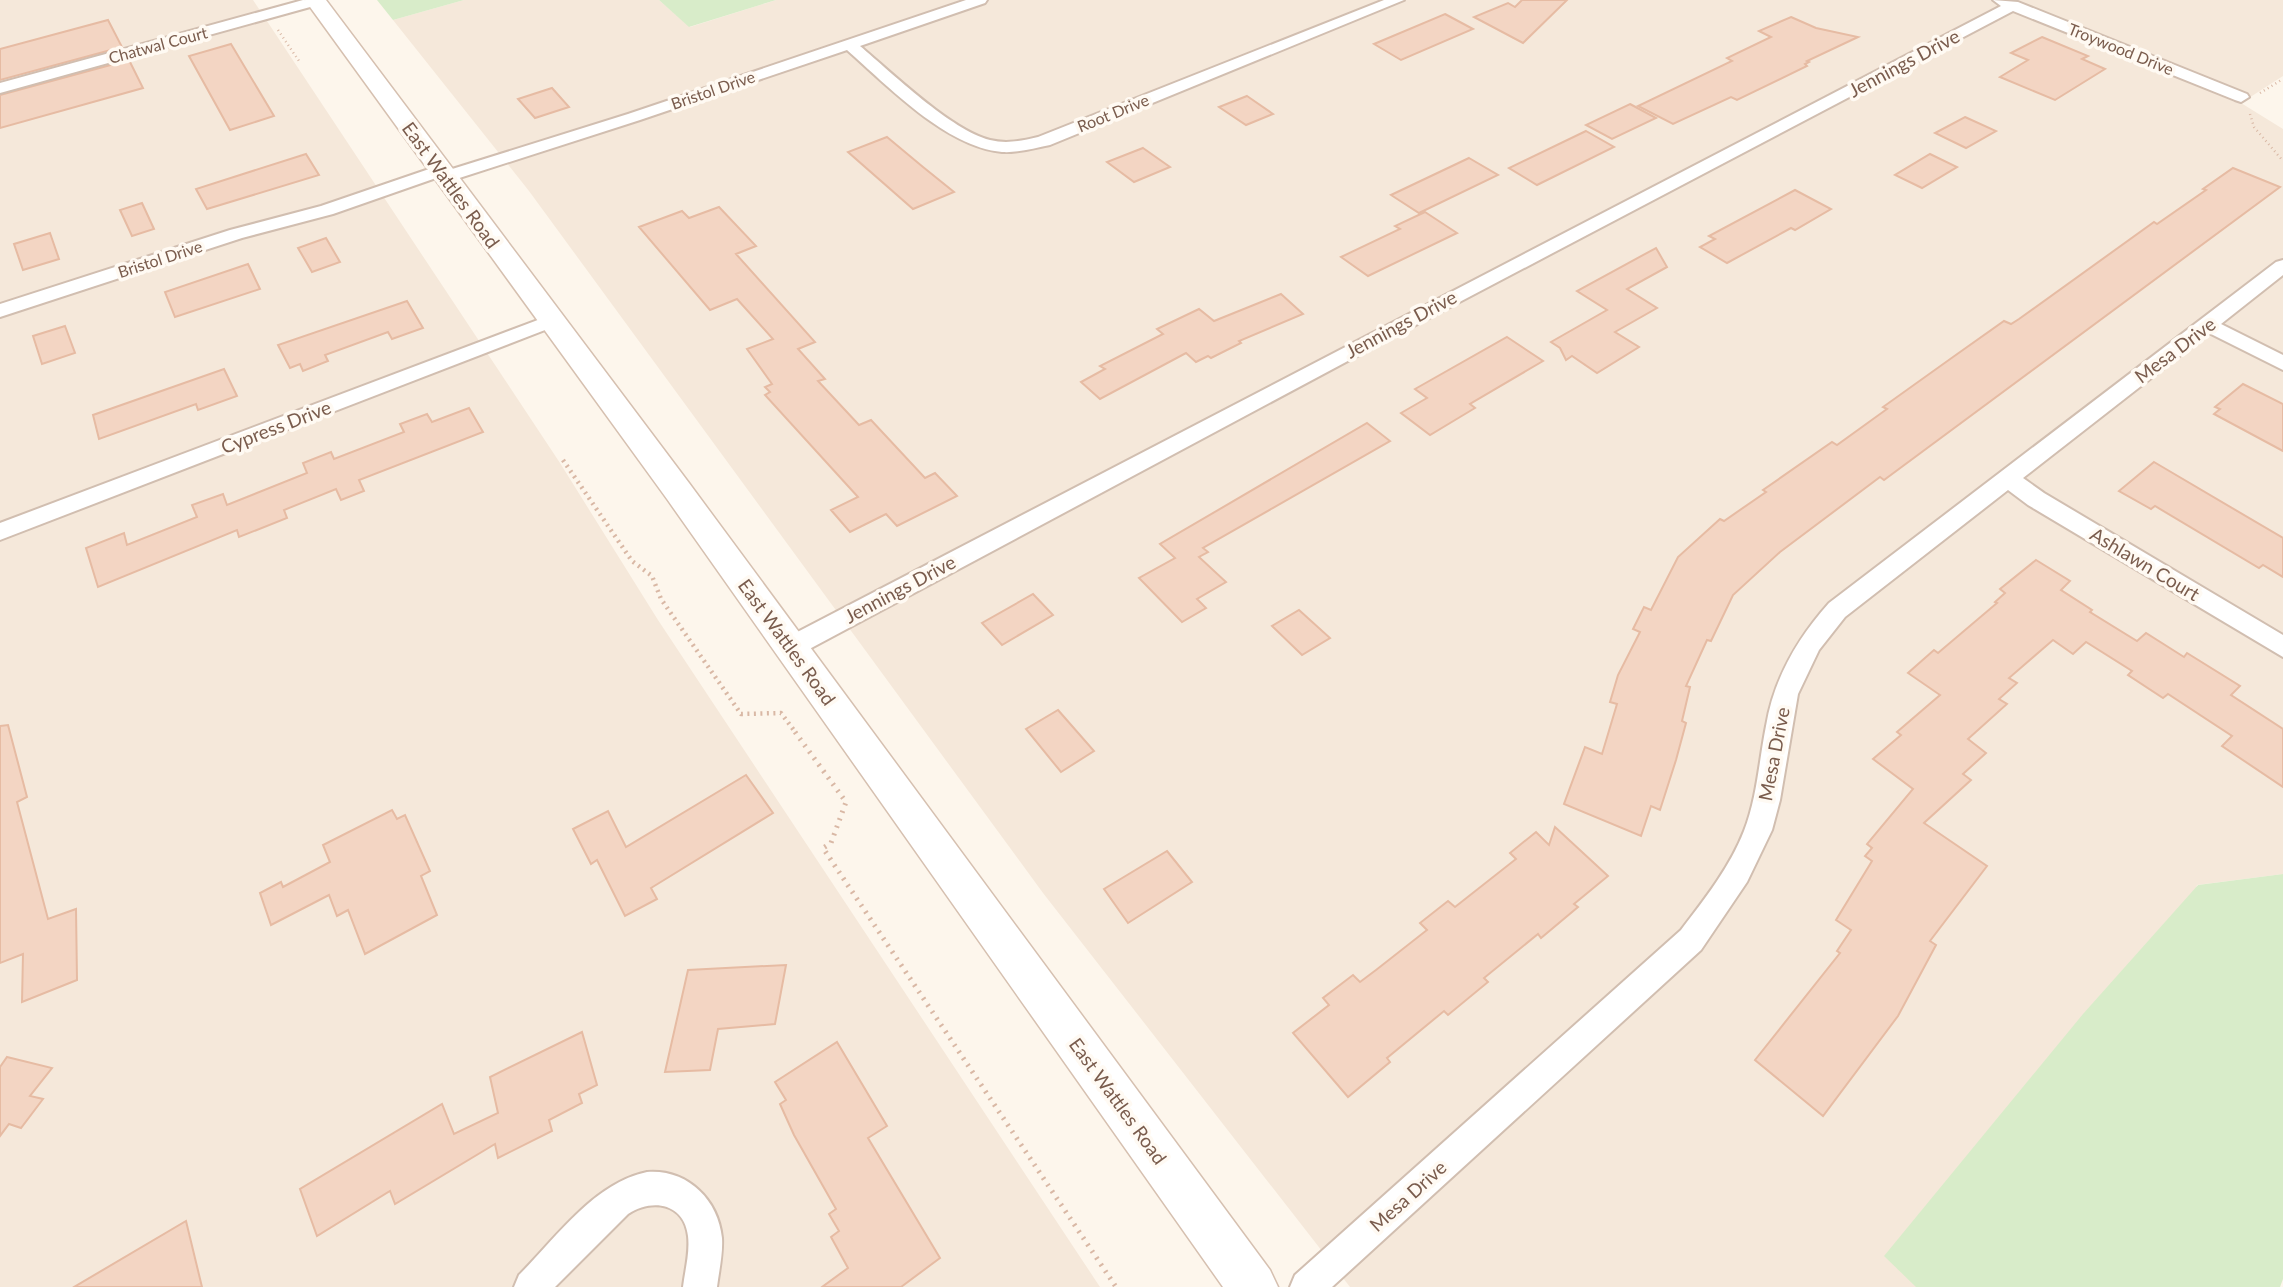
<svg xmlns="http://www.w3.org/2000/svg" width="2283" height="1287" font-family="Lato,sans-serif">
  <rect width="100%" height="100%" fill="#fdf6ec"/>
  <!-- residential -->
  <g fill="#f5e8da">
    <polygon points="0,0 253,0 560,463 658,620 1100,1287 0,1287"/>
    <polygon points="464,0 659,0 690,27 776,0 2283,0 2283,76 2241,103 2283,129 2283,874 2197,885 2070,1287 1350,1287 1043,893 529,191 393,20"/>
  </g>
  <!-- green -->
  <g fill="#d8ecc9">
    <polygon points="377,0 464,0 393,20"/>
    <polygon points="659,0 776,0 689,27"/>
    <polygon points="2283,874 2283,1279 2280,1287 1916,1287 1884,1256 2083,1014 2198,885"/>
  </g>
  <!-- building -->
  <g fill="#f3d5c3" stroke="#e6bba3" stroke-width="2">
    <polygon points="1522,0 1567,0 1523,43 1474,17 1508,3 1515,7"/>
    <polygon points="1445,14 1473,29 1401,60 1374,44"/>
    <polygon points="1791,17 1816,28 1858,37 1807,61 1809,62 1805,64 1807,66 1737,100 1731,97 1673,124 1638,106 1732,61 1727,58 1771,37 1759,31"/>
    <polygon points="108,20 122,47 0,80 0,49"/>
    <polygon points="2042,37 2088,56 2082,59 2105,69 2055,100 2000,77 2028,60 2011,53"/>
    <polygon points="231,44 274,116 230,130 189,56"/>
    <polygon points="129,60 143,88 0,128 0,95"/>
    <polygon points="552,88 569,107 535,118 518,99"/>
    <polygon points="1247,96 1273,114 1246,125 1219,107"/>
    <polygon points="1630,104 1656,118 1612,139 1586,125"/>
    <polygon points="1965,117 1996,131 1966,148 1935,133"/>
    <polygon points="1586,131 1614,147 1537,185 1509,168"/>
    <polygon points="887,137 923,167 954,192 913,209 848,152"/>
    <polygon points="1143,148 1170,167 1134,182 1107,162"/>
    <polygon points="306,154 319,175 207,209 196,189"/>
    <polygon points="1930,154 1957,167 1922,188 1895,175"/>
    <polygon points="1469,158 1498,175 1419,213 1391,195"/>
    <polygon points="2233,168 2280,187 1884,480 1880,477 1780,552 1733,595 1711,641 1707,640 1686,686 1690,687 1682,721 1686,723 1676,760 1660,810 1651,806 1641,836 1564,804 1585,747 1602,754 1617,704 1610,702 1618,675 1640,632 1633,629 1644,607 1651,610 1678,557 1720,519 1724,521 1766,492 1763,490 1832,442 1837,445 1887,409 1883,407 1953,357 2004,321 2011,324 2019,319 2154,222 2157,224 2206,190 2203,189"/>
    <polygon points="1795,190 1831,209 1795,230 1791,228 1727,263 1700,247 1715,239 1709,236"/>
    <polygon points="142,203 154,229 132,236 120,210"/>
    <polygon points="719,207 756,246 736,254 815,342 798,349 825,379 818,381 859,425 871,420 925,478 935,473 957,496 897,526 886,514 850,532 831,510 858,497 765,395 770,392 765,387 772,384 747,349 773,339 737,299 710,310 639,227 682,211 689,218"/>
    <polygon points="1425,212 1457,233 1368,276 1341,257 1400,229 1395,226"/>
    <polygon points="50,233 59,259 23,270 14,244"/>
    <polygon points="326,238 340,262 312,272 298,248"/>
    <polygon points="1656,248 1667,267 1627,289 1657,308 1615,332 1639,347 1597,373 1572,356 1566,360 1560,348 1551,342 1607,310 1577,291"/>
    <polygon points="248,264 260,289 175,317 165,292"/>
    <polygon points="1281,294 1303,314 1239,341 1241,343 1211,358 1208,356 1196,362 1186,353 1100,399 1081,382 1105,369 1100,366 1163,334 1157,329 1199,309 1214,321"/>
    <polygon points="407,301 423,328 392,339 388,332 325,355 328,361 303,371 300,364 290,368 278,345"/>
    <polygon points="65,326 75,353 42,364 33,336"/>
    <polygon points="1507,337 1543,361 1470,404 1475,408 1430,435 1401,413 1427,398 1415,389"/>
    <polygon points="224,369 237,396 198,410 196,404 99,439 93,415"/>
    <polygon points="2243,384 2283,404 2283,451 2214,414 2220,409 2215,407"/>
    <polygon points="469,408 483,432 359,480 364,491 341,500 336,489 284,510 287,518 239,537 237,530 98,587 86,548 124,533 127,545 197,517 192,505 223,494 227,505 307,473 303,463 331,452 334,459 404,432 400,424 427,414 432,422"/>
    <polygon points="1367,423 1390,441 1203,548 1208,552 1199,557 1226,582 1197,599 1206,608 1182,622 1139,578 1175,558 1160,544"/>
    <polygon points="2154,462 2283,538 2283,577 2263,565 2259,568 2155,506 2151,509 2119,491"/>
    <polygon points="2036,560 2070,581 2061,590 2092,610 2090,612 2137,641 2146,633 2184,657 2187,653 2240,686 2231,695 2283,729 2283,787 2222,746 2232,736 2168,694 2163,698 2128,675 2132,671 2086,642 2073,654 2053,640 2009,678 2017,683 1999,699 2007,704 1968,739 1986,753 1963,774 1971,780 1924,823 1987,866 1930,941 1936,945 1898,1016 1823,1116 1755,1060 1840,953 1837,951 1851,930 1836,920 1872,861 1865,856 1872,848 1867,844 1913,789 1873,759 1901,735 1897,732 1940,695 1908,673 1934,650 1938,653 1997,603 1995,602 2005,593 2000,589"/>
    <polygon points="1033,594 1053,615 1002,645 982,623"/>
    <polygon points="1299,610 1330,638 1302,655 1272,626"/>
    <polygon points="1058,710 1094,751 1061,772 1026,729"/>
    <polygon points="8,725 27,797 17,802 48,919 76,909 77,980 22,1002 23,954 0,963 0,726"/>
    <polygon points="746,775 773,813 651,888 657,899 625,916 597,860 591,864 573,829 608,811 626,847"/>
    <polygon points="392,810 397,819 405,815 430,871 421,876 437,915 365,954 348,910 337,916 329,895 271,925 260,893 281,882 283,887 330,862 323,845"/>
    <polygon points="1555,827 1608,876 1574,904 1578,907 1541,938 1538,934 1484,978 1488,982 1448,1015 1444,1011 1387,1058 1390,1062 1348,1097 1293,1033 1329,1005 1323,998 1353,975 1360,982 1376,970 1427,930 1420,923 1448,901 1455,907 1516,859 1510,853 1536,832 1549,845"/>
    <polygon points="1167,851 1192,882 1128,923 1104,889"/>
    <polygon points="786,965 775,1024 718,1029 710,1070 665,1072 688,970"/>
    <polygon points="582,1032 597,1085 579,1094 582,1103 549,1120 552,1131 498,1158 495,1144 395,1204 390,1191 317,1236 300,1189 442,1104 454,1134 498,1113 490,1077"/>
    <polygon points="837,1042 887,1126 868,1138 940,1258 901,1287 822,1287 848,1268 831,1237 839,1231 829,1214 836,1209 794,1135 780,1104 786,1100 775,1082"/>
    <polygon points="7,1057 52,1068 30,1096 43,1099 21,1128 9,1124 0,1136 0,1067"/>
    <polygon points="186,1221 202,1287 74,1287"/>
  </g>
  <g fill="none" stroke-linecap="round" stroke-linejoin="round">
    <!-- minor casing -->
    <g stroke="#d1beb0" stroke-width="4">
      <g id="minor">
        <polygon points="303,0 323,1 321,4 0,93 0,83"/>
        <path d="M 966,0 L 987,0 L 985,3 L 860,46 C 892,73 951,130 990,140 C 1006,144 1022,141 1038,137 L 1384,0 L 1404,0 L 1050,145 C 1034,148 1019,153 1002,152 C 946,147 888,86 847,50 L 640,120 L 450,181 L 444,182 L 436,178 L 333,214 L 242,238 L 0,317 L 0,304 L 230,230 L 321,206 L 435,167 L 441,166 L 449,170 L 628,114 Z"/>
        <polygon points="1993,0 2018,2 2247,94 2249,97 2241,102 2235,100 2013,11 1374,347 800,654 791,657 782,654 779,647 782,640 2001,6"/>
        <path d="M 2283,260 L 2283,275 L 2221,324 L 2283,355 L 2283,370 L 2209,333 L 2023,478 L 2044,493 L 2283,635 L 2283,657 L 2028,505 L 2008,490 L 1845,617 L 1819,650 L 1798,694 L 1780,800 L 1772,830 L 1747,882 L 1701,950 L 1332,1287 L 1290,1287 L 1295,1275 L 1681,930 C 1704,900 1730,867 1744,831 C 1757,798 1759,761 1766,726 C 1774,678 1797,639 1829,603 L 2276,262 Z"/>
        <polygon points="551,315 558,317 561,321 558,325 0,540 0,523"/>
        <path d="M 647,1172 C 687,1169 718,1199 722,1238 C 723,1254 719,1271 717,1287 L 683,1287 C 685,1270 690,1253 688,1236 C 684,1203 652,1198 628,1214 L 555,1287 L 514,1287 L 519,1275 C 556,1238 594,1183 647,1172 Z"/>
      </g>
    </g>
    <!-- secondary casing -->
    <g stroke="#d6c0b0" stroke-width="3">
      <polygon id="secondary" points="305,0 326,0 689,483 1270,1270 1278,1287 1223,1287 667,499"/>
    </g>
    <!-- path-far2 -->
    <g stroke="#d9b8a5" stroke-width="2.5" stroke-dasharray="1 3.5" stroke-linecap="butt">
      <polyline points="278,30 299,61"/>
      <polyline points="2260,93 2283,79"/>
      <polyline points="2250,114 2254,127 2283,161"/>
    </g>
    <!-- path-far1 -->
    <polyline stroke="#d9b8a5" stroke-width="4.5" stroke-dasharray="2 4.5" stroke-linecap="butt" points="563,460 632,561 652,576 661,599 741,714 781,713 796,733"/>
    <!-- path -->
    <polyline stroke="#d9b8a5" stroke-width="5" stroke-dasharray="2 6" stroke-linecap="butt" points="795,732 846,802 831,843 823,848 1116,1287"/>
    <!-- minor -->
    <use href="#minor" fill="#fff" fill-rule="evenodd"/>
    <!-- secondary -->
    <use href="#secondary" fill="#fff" fill-rule="evenodd"/>
  </g>
  <g text-anchor="middle" stroke-width="7" stroke-linejoin="round" paint-order="stroke">
    <!-- far-street labels -->
    <g font-size="16" fill="#7a5c4d" stroke="#fffaf3">
      <text transform="translate(158 45) rotate(-15)" y="6">Chatwal Court</text>
      <text transform="translate(2121 49) rotate(22)" y="6">Troywood Drive</text>
      <text transform="translate(713 90) rotate(-19)" y="6">Bristol Drive</text>
      <text transform="translate(1113 113) rotate(-22)" y="6">Root Drive</text>
      <text transform="translate(160 259) rotate(-18)" y="6">Bristol Drive</text>
    </g>
    <!-- street labels -->
    <g font-size="19" fill="#7a5c4d" stroke="#fffaf3">
      <text transform="translate(1904 63) rotate(-28)" y="7">Jennings Drive</text>
      <text transform="translate(451 185) rotate(54)" y="7">East Wattles Road</text>
      <text transform="translate(1401 324) rotate(-28)" y="7">Jennings Drive</text>
      <text transform="translate(2175 350) rotate(-37)" y="7">Mesa Drive</text>
      <text transform="translate(276 427) rotate(-21)" y="7">Cypress Drive</text>
      <text transform="translate(2145 564) rotate(31)" y="7">Ashlawn Court</text>
      <text transform="translate(900 589) rotate(-28)" y="7">Jennings Drive</text>
      <text transform="translate(787 642) rotate(54)" y="7">East Wattles Road</text>
      <text transform="translate(1774 754) rotate(-79)" y="7">Mesa Drive</text>
      <text transform="translate(1118 1101) rotate(54)" y="7">East Wattles Road</text>
      <text transform="translate(1408 1196) rotate(-42)" y="7">Mesa Drive</text>
    </g>
  </g>
</svg>
